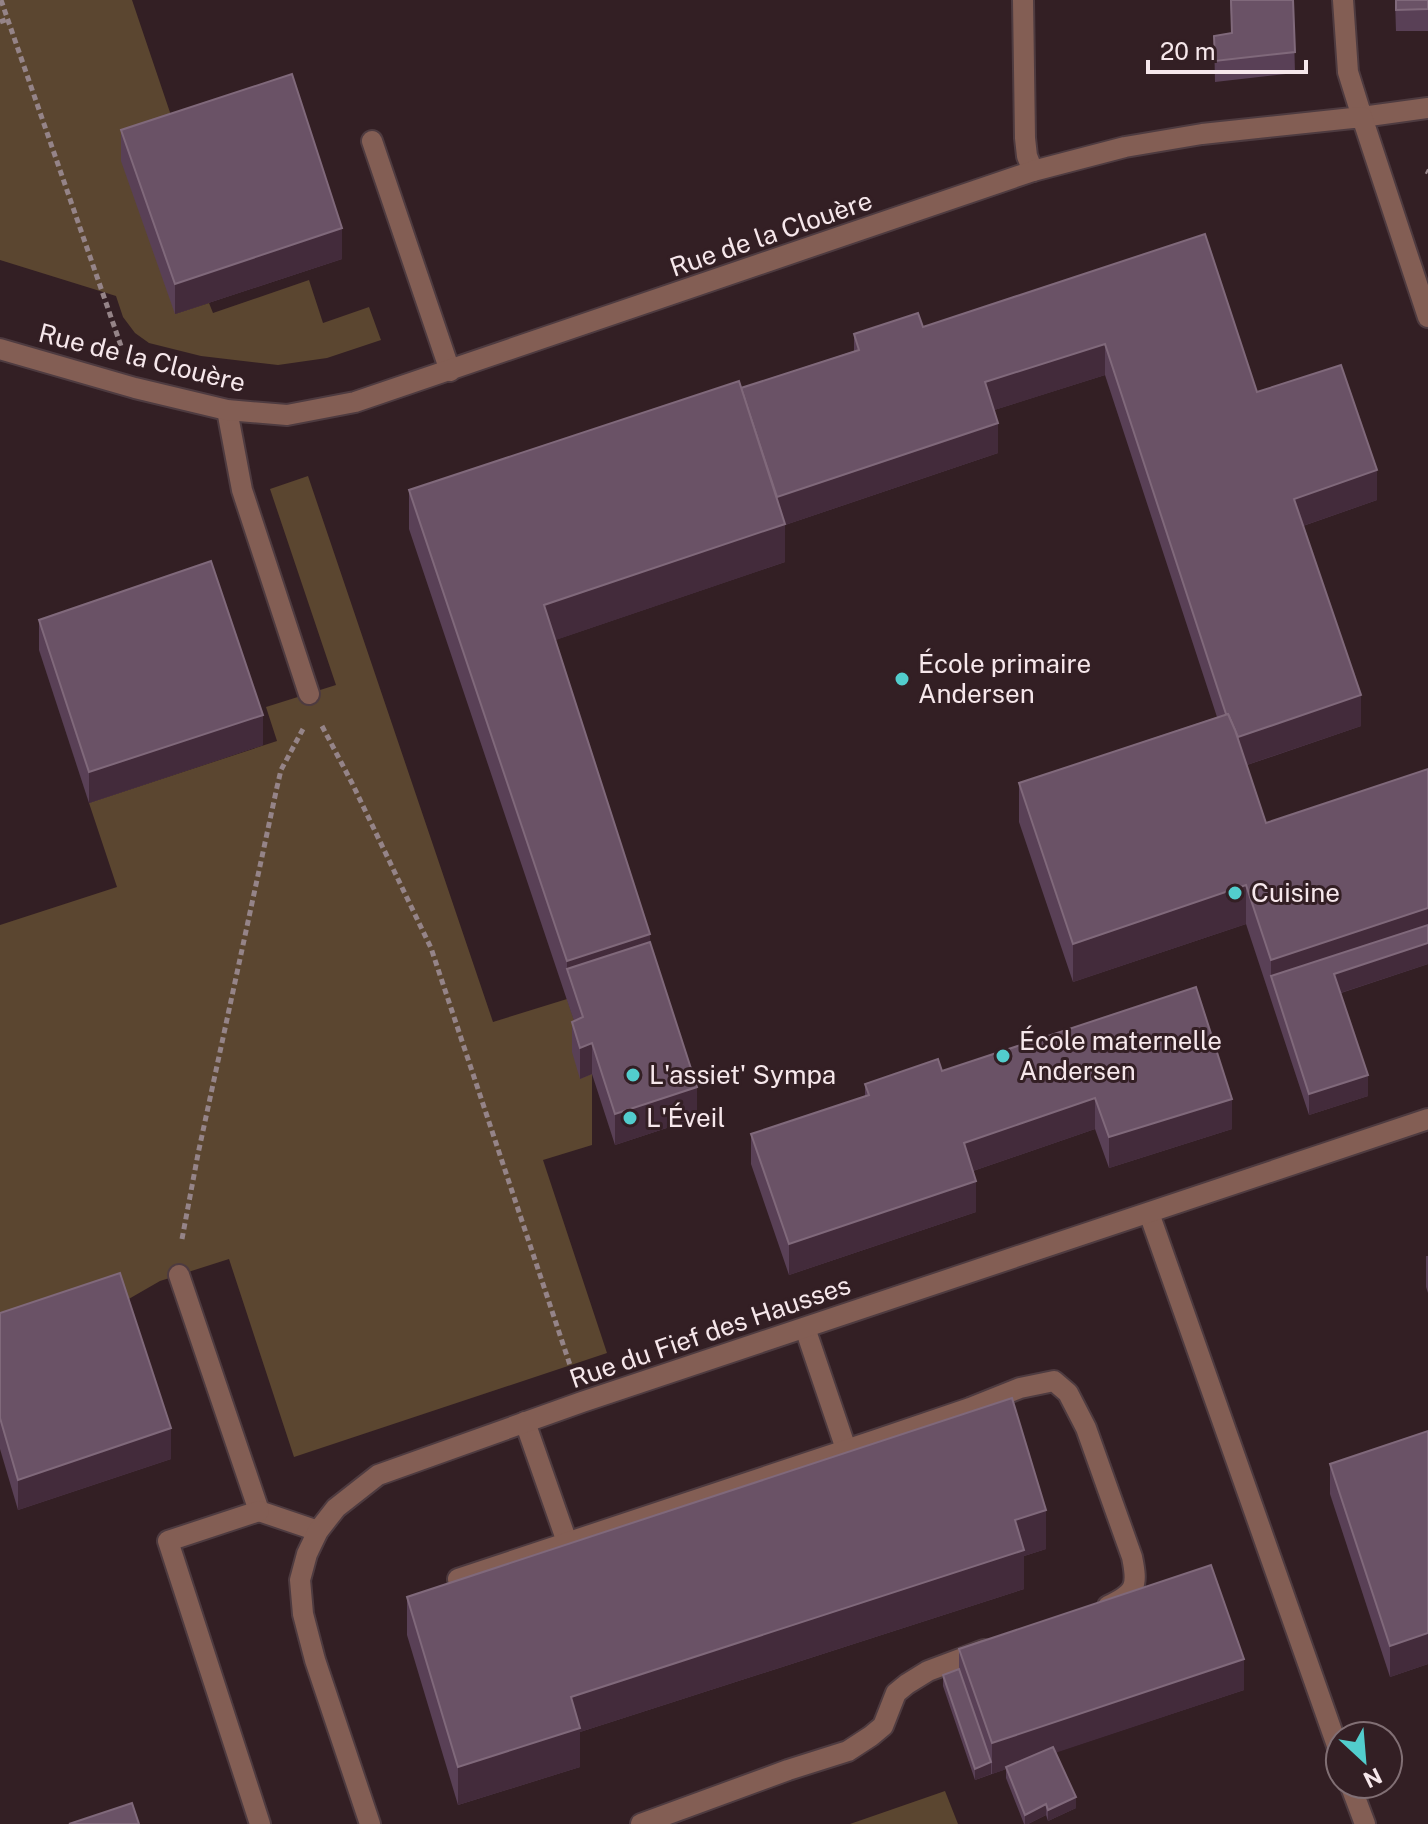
<svg xmlns="http://www.w3.org/2000/svg" width="1428" height="1824" font-family="'Public Sans',sans-serif">
  <rect width="100%" height="100%" fill="#331f24"/>
  <!-- green -->
  <g fill="#5b4630">
    <polygon points="0,0 132,0 180,142 175,314 209,303 213,313 309,280 323,323 369,307 381,340 327,358 278,365 201,356 149,343 135,333 123,317 116,296 0,260"/>
    <polygon points="308,476 493,1022 567,999 592,1074 592,1145 543,1160 607,1353 294,1457 229,1259 160,1281 120,1304 0,1344 0,925 117,887 89,803 277,741 266,707 336,685 270,489"/>
    <polygon points="945,1791 958,1824 850,1824"/>
  </g>
  <g fill="none" stroke-linecap="round" stroke-linejoin="round">
    <!-- lane casing -->
    <g stroke="#4e3b40" stroke-width="24">
      <g id="lane">
        <polyline points="372,141 450,371"/>
        <polyline points="227,410 242,490 309,694"/>
        <polyline points="1149,1213 1340,1754"/>
        <polyline points="179,1275 259,1511 318,1531"/>
        <polyline points="805,1328 846,1449"/>
        <polyline points="525,1422 567,1542"/>
        <polyline points="259,1511 168,1541 260,1824"/>
        <path d="M 458,1579 L 876,1440 L 970,1408 L 1020,1388 L 1054,1381 L 1068,1393 L 1086,1428 L 1132,1557 C 1138,1586 1136,1593 1108,1606"/>
        <polyline points="1350,1784 1365,1824"/>
        <polyline points="641,1824 788,1770 848,1751 871,1736 883,1726 896,1693 907,1684 928,1671 984,1650"/>
      </g>
    </g>
    <!-- street casing -->
    <g stroke="#4e3b40" stroke-width="24">
      <g id="street">
        <polyline points="1023,0 1025,138 1027,156 1033,171"/>
        <polyline points="1343,0 1348,72 1362,117 1428,108"/>
        <polyline points="0,349 135,388 227,410 287,415 355,402 1033,171 1125,147 1202,134 1362,117 1428,317"/>
        <polyline points="370,1824 315,1660 303,1614 300,1580 307,1554 318,1531 336,1508 378,1475 582,1402 1428,1119"/>
      </g>
    </g>
    <!-- path -->
    <g stroke="#958488" stroke-width="5" stroke-dasharray="6 4" stroke-linecap="butt">
      <polyline points="1,0 121,346"/>
      <polyline points="0,22 8,19"/>
      <polyline points="1426,171 1428,172"/>
      <polyline points="322,726 352,783 431,948 571,1368"/>
      <polyline points="182,1239 198,1154 277,787 281,770 303,729"/>
    </g>
    <!-- lane -->
    <use href="#lane" stroke="#835e54" stroke-width="20"/>
    <!-- street -->
    <use href="#street" stroke="#835e54" stroke-width="20"/>
  </g>
  <!-- wall -->
  <g fill="#594056">
    <polygon points="1230,0 1293,0 1295,73 1215,82 1214,36 1232,33"/>
    <polygon points="1395,0 1428,0 1428,31 1396,31"/>
    <polygon points="121,130 342,259 175,314 121,161"/>
    <polygon points="1205,234 1257,392 1377,500 1303,526 1361,726 1247,765 1266,823 1428,769 1428,964 1341,993 1368,1096 1309,1115 1246,924 1073,982 1019,822 1019,783 1217,717 1105,375 994,410 998,453 785,525 785,562 555,640 650,942 697,1118 615,1145 592,1074 580,1079 572,1052 572,1022 574,1021 409,529 409,490 741,388 854,351 854,334 923,327"/>
    <polygon points="39,620 263,745 89,803 39,650"/>
    <polygon points="1196,987 1232,1129 1109,1168 1095,1129 973,1171 976,1212 789,1275 751,1164 751,1134 865,1096 865,1084 942,1071"/>
    <polygon points="1426,1256 1428,1256 1428,1293 1426,1287"/>
    <polygon points="0,1313 171,1459 18,1510 0,1449"/>
    <polygon points="1428,1431 1428,1664 1390,1677 1330,1494 1330,1464"/>
    <polygon points="1046,1549 1024,1556 1024,1589 580,1732 580,1767 458,1805 407,1635 407,1597"/>
    <polygon points="959,1649 1244,1690 1056,1752 1076,1808 1048,1821 1046,1815 1028,1824 1024,1824 1006,1778 1006,1769 975,1780 943,1686 943,1675 959,1669"/>
  </g>
  <!-- shaded-wall -->
  <g fill="#432b3b">
    <polygon points="342,228 342,259 175,314 175,284"/>
    <polygon points="1105,344 1105,375 985,413 985,382"/>
    <polygon points="998,423 998,453 785,525 785,562 544,644 544,605 774,498"/>
    <polygon points="1377,470 1377,500 1294,529 1294,499"/>
    <polygon points="1361,695 1361,726 1235,769 1235,738"/>
    <polygon points="263,715 263,745 89,803 89,772"/>
    <polygon points="1246,885 1246,924 1073,982 1073,944"/>
    <polygon points="1428,908 1428,964 1334,995 1271,976 1271,960"/>
    <polygon points="650,934 650,972 567,969 567,961"/>
    <polygon points="592,1043 592,1074 580,1079 580,1048"/>
    <polygon points="1368,1075 1368,1096 1309,1115 1309,1094"/>
    <polygon points="697,1087 697,1118 615,1145 615,1114"/>
    <polygon points="1095,1098 1095,1129 964,1174 964,1143"/>
    <polygon points="1232,1099 1232,1129 1109,1168 1109,1137"/>
    <polygon points="976,1181 976,1212 789,1275 789,1244"/>
    <polygon points="171,1428 171,1459 18,1510 18,1480"/>
    <polygon points="1046,1510 1046,1549 1024,1556 1024,1589 580,1732 580,1767 458,1805 458,1767 571,1697 1015,1520"/>
    <polygon points="1428,1633 1428,1664 1390,1677 1390,1646"/>
    <polygon points="1244,1659 1244,1690 992,1774 992,1743"/>
    <polygon points="991,1762 991,1774 975,1780 975,1769"/>
    <polygon points="1076,1797 1076,1808 1048,1821 1048,1810"/>
    <polygon points="1046,1804 1046,1815 1028,1824 1025,1824 1025,1815"/>
  </g>
  <!-- building -->
  <g fill="#6a5266" stroke="#80697b" stroke-width="2">
    <polygon points="1231,0 1293,0 1295,52 1215,61 1214,36 1232,33"/>
    <polygon points="1396,0 1428,0 1428,9 1396,10"/>
    <polygon points="292,74 342,228 175,284 121,130"/>
    <polygon points="1205,234 1257,392 1341,365 1377,470 1294,499 1361,695 1238,737 1228,714 1226,714 1105,344 985,382 998,423 777,497 741,388 859,350 854,334 918,313 923,327"/>
    <polygon points="739,381 785,524 544,605 650,934 567,961 409,490"/>
    <polygon points="211,561 263,715 89,772 39,620"/>
    <polygon points="1228,714 1235,730 1266,823 1428,769 1428,908 1271,960 1246,885 1073,944 1019,783"/>
    <polygon points="1428,925 1428,943 1334,974 1368,1075 1309,1094 1271,976"/>
    <polygon points="650,942 697,1087 615,1114 592,1043 580,1048 572,1022 583,1017 567,969"/>
    <polygon points="1196,987 1232,1099 1109,1137 1095,1098 964,1143 976,1181 789,1244 751,1134 869,1095 865,1084 938,1059 942,1071"/>
    <polygon points="120,1273 171,1428 18,1480 0,1418 0,1313"/>
    <polygon points="1012,1398 1046,1510 1015,1520 1024,1550 571,1697 580,1728 458,1767 407,1597"/>
    <polygon points="1428,1431 1428,1633 1390,1646 1330,1464"/>
    <polygon points="1211,1565 1244,1659 992,1743 959,1649"/>
    <polygon points="959,1669 991,1762 975,1769 943,1675"/>
    <polygon points="1053,1747 1076,1797 1048,1810 1046,1804 1025,1815 1006,1767"/>
    <polygon points="132,1803 139,1824 69,1824"/>
  </g>
  <!-- markers -->
  <g fill="#52cdcd" stroke="#331f24" stroke-width="3">
    <circle cx="902" cy="679" r="8"/>
    <circle cx="1235" cy="893" r="8"/>
    <circle cx="1003" cy="1056" r="8"/>
    <circle cx="633" cy="1075" r="8"/>
    <circle cx="630" cy="1118" r="8"/>
  </g>
  <g text-anchor="middle" stroke-width="6" stroke-linejoin="round" paint-order="stroke">
    <!-- street labels -->
    <g font-size="26" fill="#f6e7eb" stroke="#331f24">
      <text transform="translate(771 234) rotate(-19)" y="9">Rue de la Clouère</text>
      <text transform="translate(142 358) rotate(14)" y="9">Rue de la Clouère</text>
      <text transform="translate(710 1332) rotate(-19)" y="9">Rue du Fief des Hausses</text>
    </g>
    <!-- poi labels -->
    <g font-size="26" fill="#f6e7eb" stroke="#331f24" text-anchor="start">
      <text x="918" y="673">École primaire<tspan x="918" dy="30">Andersen</tspan></text>
      <text x="1251" y="902">Cuisine</text>
      <text x="1019" y="1050">École maternelle<tspan x="1019" dy="30">Andersen</tspan></text>
      <text x="649" y="1084">L'assiet' Sympa</text>
      <text x="646" y="1127">L'Éveil</text>
    </g>
  </g>
  <!-- north arrow -->
  <g transform="translate(1364 1760) rotate(154)"><circle r="38" fill="#331f24" stroke="#816f74" stroke-width="2"/>
  <path d="M0-6L14 30L0 20L-14 30Z" fill="#52cdcd"/>
  <text y="-12" font-size="22" font-weight="bold" text-anchor="middle" fill="#f6e7eb">N</text>
  </g>
  <!-- scale -->
  <path d="M1148 60v12h158v-12" fill="none" stroke="#f6e7eb" stroke-width="4"/>
  <text x="1160" y="60" font-size="24" fill="#f6e7eb" stroke="#331f24" stroke-width="6" paint-order="stroke">20 m</text>
</svg>
